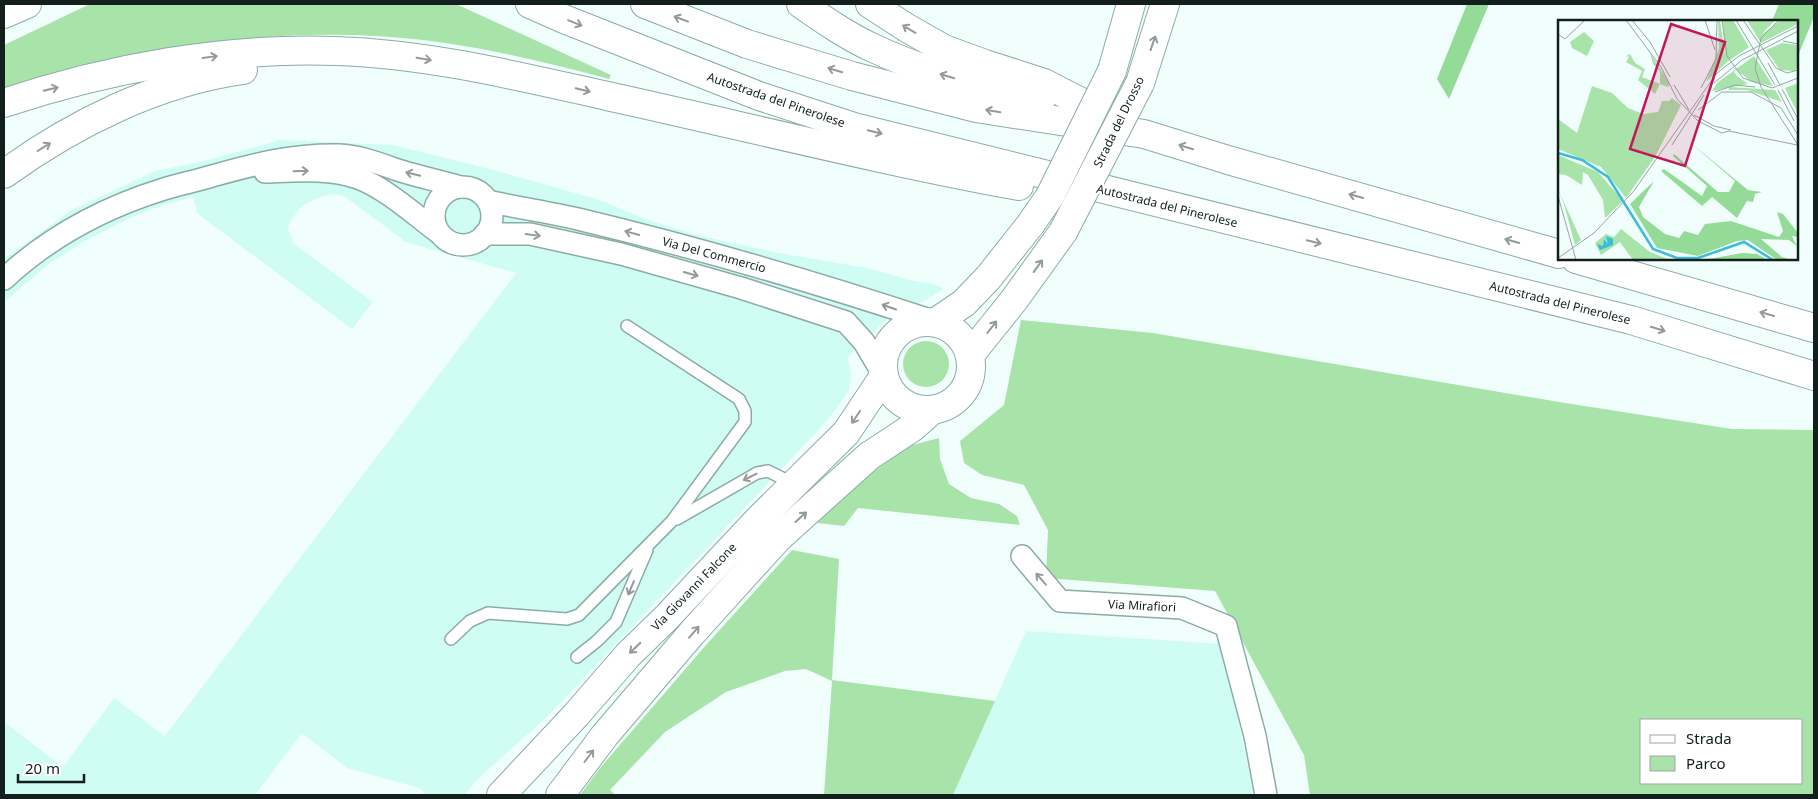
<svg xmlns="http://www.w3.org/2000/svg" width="1818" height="799" font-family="'Noto Sans',sans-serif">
  <rect width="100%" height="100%" fill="#f1fffc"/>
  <!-- built -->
  <g fill="#cffcf3">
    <polygon points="280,140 392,145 487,168 600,200 648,220 697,235 779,253 867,268 914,281 934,284 944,289 915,306 898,312 884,322 848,357 851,375 849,391 826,422 549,715 480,777 464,795 424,795 422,790 419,788 347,768 302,733 255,795 4,795 4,722 63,767 114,698 165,736 516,273 406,242 344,196 329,194 313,200 300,208 290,222 288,230 294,244 373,302 352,329 202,217 197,213 193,197 163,205 139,214 86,240 50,263 4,302 4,259 70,211 155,171 205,161"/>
    <polygon points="1026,631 1222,644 1254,795 953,795"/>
  </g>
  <!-- green -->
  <g fill="#a8e4aa" fill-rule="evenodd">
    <path d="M 90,4 L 456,4 L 611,75 L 609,79 C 541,61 473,44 402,38 C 293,28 179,42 73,69 C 50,75 26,80 4,88 L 4,45 Z"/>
    <path d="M 1021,320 L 1153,333 L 1559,402 L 1732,429 L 1814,430 L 1814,795 L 1310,795 L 1304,755 L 1215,591 L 1046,578 L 1048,530 L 1024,485 L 982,475 L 964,463 L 960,441 L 1004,405 ZM 1642,720 L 1802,720 L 1802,783 L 1642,783 Z"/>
    <circle cx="926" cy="364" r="23"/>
    <polygon points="939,438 940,459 949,484 971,498 999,504 1017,516 1020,525 858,508 844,526 817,523 862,481 905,447"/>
    <polygon points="792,550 839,559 832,680 995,701 953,795 824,795 832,681 806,669 785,671 726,692 665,732 610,790 615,795 580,795 600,768 706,645"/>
  </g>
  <!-- forest -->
  <g fill="#94db98">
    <polygon points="1467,4 1489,4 1449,99 1437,79"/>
    <polygon points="1779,4 1814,4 1814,17 1797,58 1797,21 1772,21"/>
  </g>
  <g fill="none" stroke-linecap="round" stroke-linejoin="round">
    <!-- lane casing -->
    <g stroke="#8baca6" stroke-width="14">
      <g id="lane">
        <polyline points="677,519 757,473 768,471 794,484"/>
        <polyline points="451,639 470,621 488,613 567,619 579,615 672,521 745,422 745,411 739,399 627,326"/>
        <polyline points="577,657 597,641 616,622 647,550"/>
      </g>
    </g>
    <!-- street casing -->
    <g stroke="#8baca6" stroke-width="24">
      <g id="street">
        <path d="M 265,172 C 296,171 328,168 358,178 C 384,187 415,215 438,232"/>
        <circle cx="463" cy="216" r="29"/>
        <path d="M 488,201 C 518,208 548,212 578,219 C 699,248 818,283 936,322"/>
        <polyline points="485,234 530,234 621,254 741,288 846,322 864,342 884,376"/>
        <path d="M 4,279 C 49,237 106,207 164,189 C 180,184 196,181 212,176 C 255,164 293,154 339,155 C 361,156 380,164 401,171 C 420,177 440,181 460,187"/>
        <polyline points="1022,556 1060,601 1182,608 1226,626 1255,736 1266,795"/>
      </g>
    </g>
    <!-- secondary casing -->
    <g stroke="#8baca6" stroke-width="30">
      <g id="secondary">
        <polyline points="1112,71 1131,4"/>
        <polyline points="1140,83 1165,4"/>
        <circle cx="927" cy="366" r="44"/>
        <polyline points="936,322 964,303 988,278 1030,225"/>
        <polyline points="970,355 1014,300 1063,232"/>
        <polyline points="501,795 576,715 628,655 667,617 758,520 846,433 884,376"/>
        <polyline points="560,795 605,735 692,633 778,538 869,456 913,427 932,410"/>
      </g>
    </g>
    <!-- highway casing -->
    <g stroke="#8baca6" stroke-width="30">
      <g id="highway">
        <polyline points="530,4 564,19 759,96 854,127 1631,320 1814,376"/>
        <polyline points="645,4 747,44 852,76 976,108 1144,134 1228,160 1559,254"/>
        <path d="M 801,4 C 824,20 847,36 873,48 C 926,73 984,87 1040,103"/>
        <polyline points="870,4 907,28 944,49 985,64 1044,83 1114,119"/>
        <polyline points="4,14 27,4"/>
        <path d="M 4,103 C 109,68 225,47 336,51 C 428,54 518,76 607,96 C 744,126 881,161 1019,186"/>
        <path d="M 4,174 C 73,124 157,82 243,70"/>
        <polyline points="1576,259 1814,328"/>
      </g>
    </g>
    <!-- lane -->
    <use href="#lane" stroke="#fff" stroke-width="11"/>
    <!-- street -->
    <use href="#street" stroke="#fff" stroke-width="21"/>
    <!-- secondary -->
    <use href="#secondary" stroke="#fff" stroke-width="28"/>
    <!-- highway -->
    <use href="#highway" stroke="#fff" stroke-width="28"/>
    <!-- secondary-bridge casing -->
    <g stroke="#8baca6" stroke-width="30" stroke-linecap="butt">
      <g id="secondary-bridge">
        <polyline points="1030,225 1050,196 1112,71"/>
        <polyline points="1063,232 1140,83"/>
      </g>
    </g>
    <!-- secondary-bridge -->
    <use href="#secondary-bridge" stroke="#fff" stroke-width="28"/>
  </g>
  <!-- one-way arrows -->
  <defs><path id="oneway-shaft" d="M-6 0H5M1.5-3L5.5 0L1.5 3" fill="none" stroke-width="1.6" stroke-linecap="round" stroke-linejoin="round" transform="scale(1.25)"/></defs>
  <g stroke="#949a99">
    <use href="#oneway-shaft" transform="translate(681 19) rotate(-159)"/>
    <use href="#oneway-shaft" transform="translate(575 23) rotate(22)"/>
    <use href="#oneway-shaft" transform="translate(909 29) rotate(-149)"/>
    <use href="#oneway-shaft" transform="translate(1153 43) rotate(-71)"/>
    <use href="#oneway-shaft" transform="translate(210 57) rotate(-8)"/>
    <use href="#oneway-shaft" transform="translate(424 59) rotate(9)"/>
    <use href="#oneway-shaft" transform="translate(835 70) rotate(-163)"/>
    <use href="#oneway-shaft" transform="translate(947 76) rotate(-163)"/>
    <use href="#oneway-shaft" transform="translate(51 89) rotate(-14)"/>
    <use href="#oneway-shaft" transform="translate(583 90) rotate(13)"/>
    <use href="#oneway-shaft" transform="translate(993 111) rotate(-171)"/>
    <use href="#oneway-shaft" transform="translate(875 132) rotate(14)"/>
    <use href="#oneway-shaft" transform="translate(44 147) rotate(-32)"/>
    <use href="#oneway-shaft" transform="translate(1186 147) rotate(-163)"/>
    <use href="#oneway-shaft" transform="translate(301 171) rotate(-2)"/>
    <use href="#oneway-shaft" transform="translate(413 174) rotate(-166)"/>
    <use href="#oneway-shaft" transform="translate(1356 196) rotate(-164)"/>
    <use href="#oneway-shaft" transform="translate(632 233) rotate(-165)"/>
    <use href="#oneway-shaft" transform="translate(533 235) rotate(8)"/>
    <use href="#oneway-shaft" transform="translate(1512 241) rotate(-164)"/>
    <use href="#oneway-shaft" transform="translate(1314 242) rotate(14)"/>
    <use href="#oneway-shaft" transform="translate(1038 266) rotate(-54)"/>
    <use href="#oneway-shaft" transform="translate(691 274) rotate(16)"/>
    <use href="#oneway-shaft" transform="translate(889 307) rotate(-161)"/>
    <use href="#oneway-shaft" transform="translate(1767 314) rotate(-164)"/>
    <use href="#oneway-shaft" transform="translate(992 327) rotate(-52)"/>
    <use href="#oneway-shaft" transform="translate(1658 329) rotate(17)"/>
    <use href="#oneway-shaft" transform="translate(856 417) rotate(124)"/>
    <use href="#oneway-shaft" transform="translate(750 477) rotate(154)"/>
    <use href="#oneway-shaft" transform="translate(801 517) rotate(-42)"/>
    <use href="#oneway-shaft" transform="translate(1041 579) rotate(-131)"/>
    <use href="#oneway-shaft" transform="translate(631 588) rotate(113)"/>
    <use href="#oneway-shaft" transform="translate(694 632) rotate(-49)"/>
    <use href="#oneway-shaft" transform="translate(635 648) rotate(136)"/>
    <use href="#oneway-shaft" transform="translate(589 756) rotate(-53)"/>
  </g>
  <g text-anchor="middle" stroke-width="4.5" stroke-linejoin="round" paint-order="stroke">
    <!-- street labels -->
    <g font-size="12" fill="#121f1c" stroke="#fff">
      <text transform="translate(776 100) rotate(19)" y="4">Autostrada del Pinerolese</text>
      <text transform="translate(1119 122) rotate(-64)" y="4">Strada del Drosso</text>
      <text transform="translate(1167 206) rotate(14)" y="4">Autostrada del Pinerolese</text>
      <text transform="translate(714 255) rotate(15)" y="4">Via Del Commercio</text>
      <text transform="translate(1560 303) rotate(14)" y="4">Autostrada del Pinerolese</text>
      <text transform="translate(694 587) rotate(-46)" y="4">Via Giovanni Falcone</text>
      <text transform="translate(1142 606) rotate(3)" y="4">Via Mirafiori</text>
    </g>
  </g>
  <!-- overview -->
  <g transform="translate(1558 20)">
    <rect width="240" height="240" fill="#f1fffc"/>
    <path d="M 160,0 L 162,0 L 167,36 L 165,0 L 175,0 L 191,27 L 169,42 L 148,62 L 161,28 ZM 189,0 L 217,0 L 203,15 L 223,0 L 240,0 L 240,4 L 203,23 ZM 26,12 L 36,21 L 29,36 L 14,28 L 12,22 ZM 224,23 L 240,25 L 240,48 L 236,51 L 222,50 L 208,30 ZM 92,33 L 112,64 L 110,67 L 102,64 L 97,74 L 80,60 L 84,51 L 68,42 L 71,37 L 68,36 L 72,34 L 77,43 L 87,49 L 84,57 L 102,64 L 102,51 L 95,44 ZM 196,36 L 215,66 L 194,62 L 178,50 L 176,52 L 179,56 L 190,64 L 154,71 L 159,63 ZM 240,63 L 240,94 L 227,68 ZM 34,66 L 54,73 L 70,88 L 85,94 L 100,92 L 104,81 L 111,81 L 114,78 L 123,85 L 97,137 L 68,178 L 43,147 L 0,129 L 0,99 L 19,113 ZM 172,67 L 217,70 L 224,82 L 189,70 L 170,70 ZM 0,135 L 40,152 L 65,181 L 47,198 L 45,180 L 30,155 L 25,152 L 24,165 L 8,155 L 0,154 ZM 0,169 L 23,220 L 17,225 L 6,184 ZM 63,209 L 92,232 L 112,240 L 75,240 L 62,222 L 43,235 L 37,223 L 48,214 L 56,217 Z" fill="#a8e4aa"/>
    <path d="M 128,119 L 190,170 L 204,172 L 197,174 L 195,182 L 189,181 L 179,198 L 154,177 L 144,186 L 103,151 L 106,149 L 144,176 L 149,166 L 115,136 L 116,134 L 160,172 L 171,172 L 177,161 ZM 96,161 L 81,187 L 85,197 L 107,214 L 121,218 L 126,211 L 140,215 L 147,204 L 173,201 L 221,217 L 225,211 L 219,192 L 225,194 L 240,213 L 240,217 L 234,216 L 239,226 L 231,220 L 203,219 L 224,237 L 234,240 L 219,240 L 190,220 L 179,221 L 140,236 L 99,228 L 72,184 ZM 184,233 L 199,234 L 210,240 L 145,240 Z" fill="#94db98"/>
    <path d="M 48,216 L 55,219 L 55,225 L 42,230 L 39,224 L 45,226 L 46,219 L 50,224 Z" fill="#3dbbdd"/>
    <path fill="none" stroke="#3dbbdd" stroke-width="2.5" d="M 0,133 L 24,140 L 50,157 L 95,229 L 119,238 L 140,238 L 186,222 L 215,240"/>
    <path fill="none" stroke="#98a5a2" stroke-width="1" d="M 68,0 L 103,47 L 119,79 L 140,101 L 164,113 L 171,111 L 239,125M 74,0 L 92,22 L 112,57M 147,0 L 157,30M 164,0 L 169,36 L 185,58 L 214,68 L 240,58M 178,0 L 217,65M 185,0 L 218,48 L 229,53 L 240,50M 221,0 L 203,18 L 197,48 L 203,67 L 240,125M 1,15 L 7,19 L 27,0M 225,21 L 240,24M 210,43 L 222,65M 156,63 L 184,40 L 240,11M 116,65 L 131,90M 143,68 L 158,39 L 159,0M 224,69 L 240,99M 220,70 L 236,101M 157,72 L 177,65 L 197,67M 140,90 L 164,72 L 193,72 L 223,88 L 240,115M 136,95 L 156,106 L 173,110M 114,125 L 146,75M 0,176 L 18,240M 0,238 L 36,213 L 75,172 L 159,53 L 181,36 L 240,6"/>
    <path fill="#c2185b" fill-opacity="0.15" stroke="#c2185b" stroke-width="2.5" d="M 113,4 L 167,22 L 127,146 L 72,129 Z"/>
    <rect width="240" height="240" fill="none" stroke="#121f1c" stroke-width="2.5"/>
  </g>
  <!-- border -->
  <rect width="1818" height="799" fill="none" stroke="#121f1c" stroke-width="10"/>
  <!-- legend -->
  <rect x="1640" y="719" width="162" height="65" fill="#ffffff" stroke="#a0a5a4"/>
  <rect x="1650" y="735" width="25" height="8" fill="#ffffff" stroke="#a0a5a4"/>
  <text x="1686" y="744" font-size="15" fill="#121f1c">Strada</text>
  <rect x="1650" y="756" width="25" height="15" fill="#a8e4aa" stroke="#a0a5a4"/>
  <text x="1686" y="769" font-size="15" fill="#121f1c">Parco</text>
  <!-- scale -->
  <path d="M18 774v8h66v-8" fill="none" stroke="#121f1c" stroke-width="2.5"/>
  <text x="25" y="774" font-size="15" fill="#121f1c" stroke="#ffffff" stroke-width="4" paint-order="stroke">20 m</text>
</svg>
